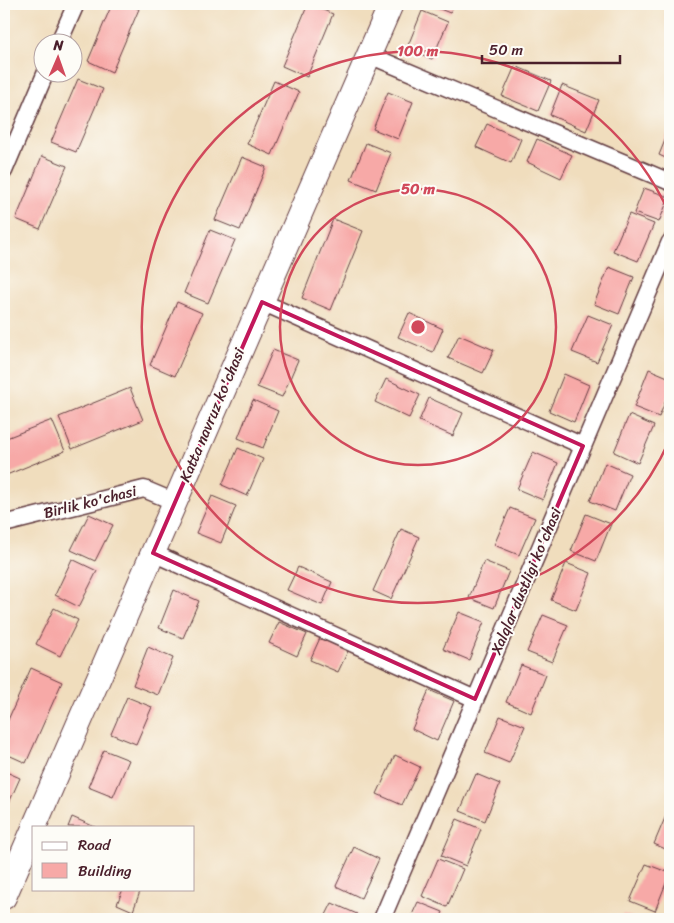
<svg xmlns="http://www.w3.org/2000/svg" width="674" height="923" font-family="Sriracha,sans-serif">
  <rect width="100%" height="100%" fill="#fdfcf7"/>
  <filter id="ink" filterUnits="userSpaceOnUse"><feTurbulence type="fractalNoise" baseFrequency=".02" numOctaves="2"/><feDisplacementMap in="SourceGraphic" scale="10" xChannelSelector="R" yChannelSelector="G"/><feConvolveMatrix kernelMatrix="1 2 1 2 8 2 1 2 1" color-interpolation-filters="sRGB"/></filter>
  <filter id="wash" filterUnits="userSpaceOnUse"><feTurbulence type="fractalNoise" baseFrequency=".0096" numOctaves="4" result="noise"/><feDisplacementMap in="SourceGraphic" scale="20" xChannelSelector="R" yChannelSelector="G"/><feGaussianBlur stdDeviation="1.12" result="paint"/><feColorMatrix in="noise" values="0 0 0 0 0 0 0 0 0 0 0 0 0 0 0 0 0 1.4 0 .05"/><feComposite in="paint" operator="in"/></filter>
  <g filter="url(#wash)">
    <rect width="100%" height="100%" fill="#f0ddbd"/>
    <g id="blocks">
      <!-- building -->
      <g fill="#f7a9a7">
        <polygon points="112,4 127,4 139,9 112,72 88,61"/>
        <polygon points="308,4 333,14 307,77 282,66"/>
        <polygon points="427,4 454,4 450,13"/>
        <polygon points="422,11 448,22 432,59 407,48"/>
        <polygon points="515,66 551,81 538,111 502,96"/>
        <polygon points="78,79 103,89 76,152 51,142"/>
        <polygon points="274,81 299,92 272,155 247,144"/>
        <polygon points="562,85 599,100 586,131 550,115"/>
        <polygon points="388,92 413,102 398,139 373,129"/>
        <polygon points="487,124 521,139 511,163 476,147"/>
        <polygon points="670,128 670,160 659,155"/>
        <polygon points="537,139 572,155 561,178 527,162"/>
        <polygon points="366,143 391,153 376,190 351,180"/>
        <polygon points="42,156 67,166 40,229 16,219"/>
        <polygon points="242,157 266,167 240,230 215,220"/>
        <polygon points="644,188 669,197 659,222 634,213"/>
        <polygon points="629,214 654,224 638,261 613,251"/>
        <polygon points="333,219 363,231 331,310 302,298"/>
        <polygon points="210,230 235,240 208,303 184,293"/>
        <polygon points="609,267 634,277 619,314 594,304"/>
        <polygon points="177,302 202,313 175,376 150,365"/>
        <polygon points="409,313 443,329 433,352 398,337"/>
        <polygon points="588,315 613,325 597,362 572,352"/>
        <polygon points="459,335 494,350 483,373 448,358"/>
        <polygon points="273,350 298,360 282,397 257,387"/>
        <polygon points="649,369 670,378 670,390 659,417 634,407"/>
        <polygon points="564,374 589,385 574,422 549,411"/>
        <polygon points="386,379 420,395 409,418 375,402"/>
        <polygon points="130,388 143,420 72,449 59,417"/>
        <polygon points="429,398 463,413 453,436 419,421"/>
        <polygon points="253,400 278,411 263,448 238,438"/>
        <polygon points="629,415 654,426 638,463 614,452"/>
        <polygon points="52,420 65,451 4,476 4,439"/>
        <polygon points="238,448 263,459 247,496 222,485"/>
        <polygon points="533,452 558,463 543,500 517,489"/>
        <polygon points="605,463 630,474 615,511 590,501"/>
        <polygon points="212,496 236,506 221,543 196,533"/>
        <polygon points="510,508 535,518 519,555 494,545"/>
        <polygon points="89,514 113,525 95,561 71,550"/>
        <polygon points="586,514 611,524 596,561 571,551"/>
        <polygon points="401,529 419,537 391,599 373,591"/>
        <polygon points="72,559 97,571 79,607 55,595"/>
        <polygon points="484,561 509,571 494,608 469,598"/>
        <polygon points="566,563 591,573 576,610 551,600"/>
        <polygon points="298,567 332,582 322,605 287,590"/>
        <polygon points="174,590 199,601 183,638 159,628"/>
        <polygon points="54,608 78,620 60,656 36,644"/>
        <polygon points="459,612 484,622 469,660 443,649"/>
        <polygon points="543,615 568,625 552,662 527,652"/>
        <polygon points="279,622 307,634 297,656 269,643"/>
        <polygon points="320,638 348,651 338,672 310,660"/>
        <polygon points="148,647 173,658 158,695 133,685"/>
        <polygon points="521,665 546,675 531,713 506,702"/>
        <polygon points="31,668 62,682 26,763 4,753 4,729"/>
        <polygon points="429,690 454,701 437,741 412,729"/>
        <polygon points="127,697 152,707 136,744 111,734"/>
        <polygon points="500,716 525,726 509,763 485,753"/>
        <polygon points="104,750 129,760 113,797 88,787"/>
        <polygon points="395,755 420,767 402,805 377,794"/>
        <polygon points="4,771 20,778 4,814"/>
        <polygon points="476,774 500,784 485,821 460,811"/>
        <polygon points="670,806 670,851 654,844"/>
        <polygon points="72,817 95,827 68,827"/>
        <polygon points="457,819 481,829 466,866 441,856"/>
        <polygon points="354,847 379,859 361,898 336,886"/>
        <polygon points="438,859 463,869 447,907 422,896"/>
        <polygon points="646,864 670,873 655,911 630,901"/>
        <polygon points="123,889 141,889 133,911 117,904"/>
        <polygon points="418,902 443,912 440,919 410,919"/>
        <polygon points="332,903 357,914 355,919 324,919"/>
        <polygon points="623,914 636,919 621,919"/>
      </g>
    </g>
  </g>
  <g filter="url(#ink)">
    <use href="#blocks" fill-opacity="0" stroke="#633c41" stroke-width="1"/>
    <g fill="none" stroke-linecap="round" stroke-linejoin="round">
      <!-- street casing -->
      <g stroke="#633c41" stroke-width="19">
        <g id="street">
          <polyline points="59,42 76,4"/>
          <polyline points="369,55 670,182"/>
          <polyline points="4,171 46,72"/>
          <polyline points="262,302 583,446"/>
          <polyline points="4,524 144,489 175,502"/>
          <polyline points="153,553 475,699"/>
          <polyline points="382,919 670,242"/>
        </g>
      </g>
      <!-- secondary casing -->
      <g stroke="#633c41" stroke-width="26">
        <g id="secondary">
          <polyline points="34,827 391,4"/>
          <polyline points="4,897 34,828"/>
        </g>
      </g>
      <!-- street -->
      <use href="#street" stroke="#fff" stroke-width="16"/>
      <!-- secondary -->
      <use href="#secondary" stroke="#fff" stroke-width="24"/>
    </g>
  </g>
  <!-- marked area -->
  <path fill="none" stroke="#c2185b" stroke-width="4" stroke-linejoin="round" d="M 262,302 L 583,446 L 475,699 L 153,553 Z"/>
  <!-- distance rings -->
  <g fill="none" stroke="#d1495b" stroke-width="2.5">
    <circle cx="418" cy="327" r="138"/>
    <path d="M670 439A276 276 0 1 1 670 215"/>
  </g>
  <g text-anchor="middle" stroke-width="4" stroke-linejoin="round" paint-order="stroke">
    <!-- street labels -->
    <g font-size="15" fill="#4a1f2b" stroke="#fdfcf7">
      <text transform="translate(212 415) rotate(-67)" y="5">Katta navruz ko'chasi</text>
      <text transform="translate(90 502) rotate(-14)" y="5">Birlik ko'chasi</text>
      <text transform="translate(526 581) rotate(-67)" y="5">Xalqlar dustligi ko'chasi</text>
    </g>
  </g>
  <circle cx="418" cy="327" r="8" fill="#d1495b" stroke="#fdfcf7" stroke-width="2.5"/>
  <g font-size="15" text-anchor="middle" font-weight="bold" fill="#d1495b" stroke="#fdfcf7" stroke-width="4" stroke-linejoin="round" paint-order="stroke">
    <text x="418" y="56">100 m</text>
    <text x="418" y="194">50 m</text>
  </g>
  <!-- margin -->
  <rect width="674" height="923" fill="none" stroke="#fdfcf7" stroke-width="20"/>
  <!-- legend -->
  <rect x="32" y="826" width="162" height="65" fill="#fdfcf7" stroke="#b5a4a5"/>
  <rect x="42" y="842" width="25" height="8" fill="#ffffff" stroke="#b5a4a5"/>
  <text x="78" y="850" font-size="15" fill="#4a1f2b">Road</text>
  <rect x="42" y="863" width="25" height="15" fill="#f7a9a7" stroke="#b5a4a5"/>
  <text x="78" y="876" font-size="15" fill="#4a1f2b">Building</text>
  <!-- north arrow -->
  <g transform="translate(58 58) rotate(2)"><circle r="24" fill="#fdfcf7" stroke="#b5a4a5"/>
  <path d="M0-4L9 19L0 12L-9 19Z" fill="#d1495b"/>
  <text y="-8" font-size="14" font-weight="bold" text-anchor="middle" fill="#4a1f2b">N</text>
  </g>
  <!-- scale -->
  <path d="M482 55v8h138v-8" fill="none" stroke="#4a1f2b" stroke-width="2.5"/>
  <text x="489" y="55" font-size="15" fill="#4a1f2b" stroke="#fdfcf7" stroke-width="4" paint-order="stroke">50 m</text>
</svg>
